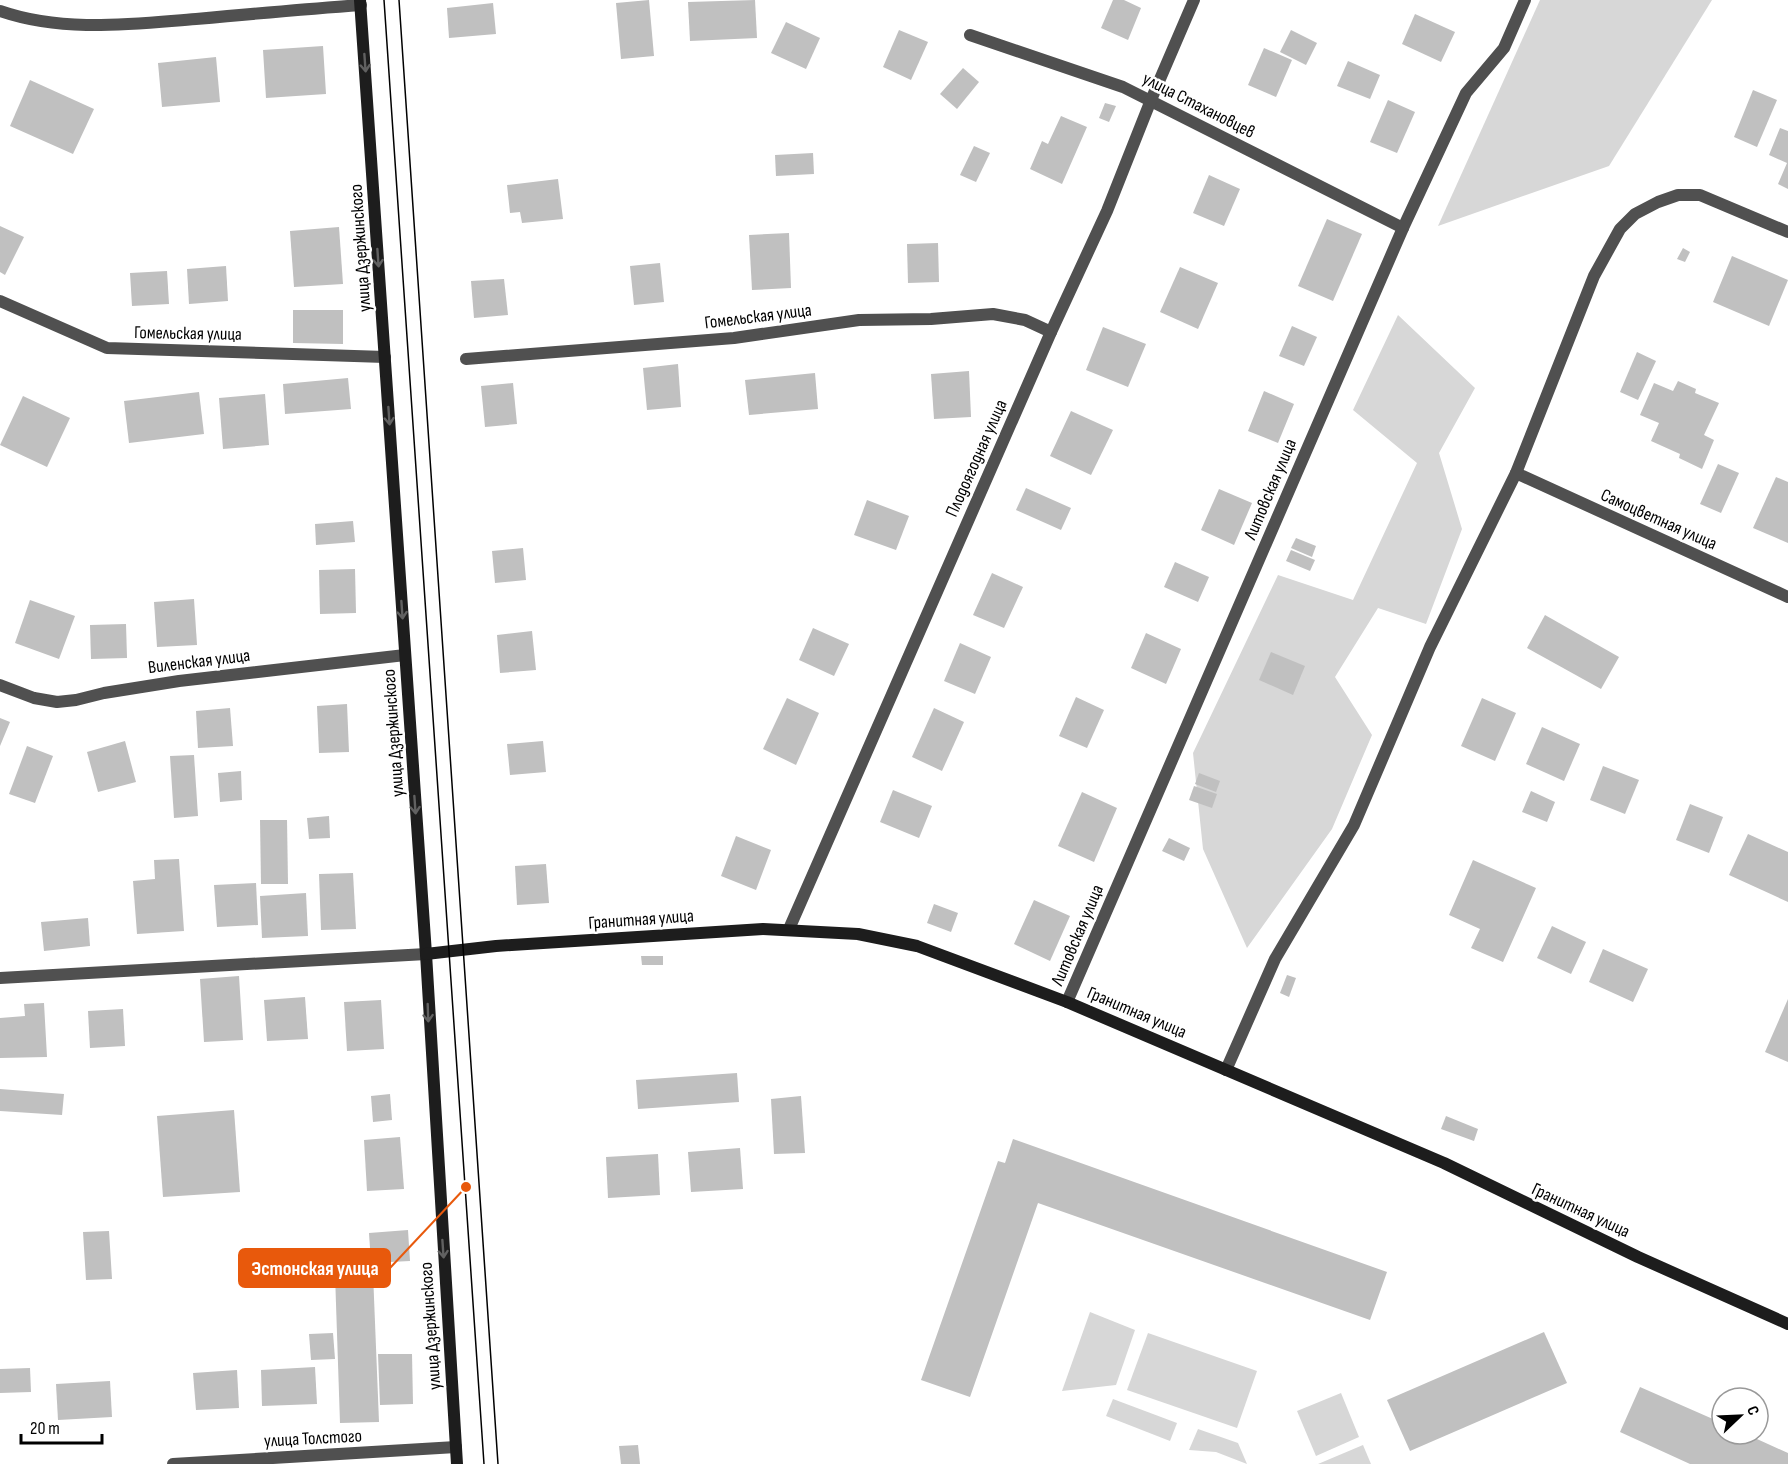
<svg xmlns="http://www.w3.org/2000/svg" width="1788" height="1464" font-family="'Sofia Sans Condensed',sans-serif">
  <rect width="100%" height="100%" fill="#fff"/>
  <!-- green -->
  <g fill="#d7d7d7">
    <polygon points="1540,0 1712,0 1609,166 1438,226"/>
    <polygon points="1398,315 1475,388 1439,453 1462,529 1426,624 1378,608 1335,677 1372,735 1332,829 1247,948 1203,849 1193,753 1278,575 1353,600 1417,463 1353,410"/>
    <polygon points="1090,1312 1135,1330 1116,1385 1062,1391"/>
    <polygon points="1148,1333 1257,1371 1237,1428 1127,1390"/>
    <polygon points="1341,1393 1359,1437 1316,1456 1297,1411"/>
    <polygon points="1113,1399 1177,1423 1170,1441 1106,1416"/>
    <polygon points="1198,1429 1238,1443 1247,1464 1216,1452 1189,1450"/>
    <polygon points="1363,1445 1371,1464 1318,1464"/>
  </g>
  <!-- building -->
  <g fill="#c0c0c0">
    <polygon points="649,0 654,56 621,59 616,3"/>
    <polygon points="755,0 757,38 690,41 688,2"/>
    <polygon points="1113,0 1124,0 1141,8 1128,40 1101,28"/>
    <polygon points="493,3 496,34 449,38 447,8"/>
    <polygon points="1415,14 1455,32 1441,62 1402,44"/>
    <polygon points="786,22 820,38 806,69 771,53"/>
    <polygon points="899,30 928,42 911,80 883,67"/>
    <polygon points="1291,30 1317,43 1306,65 1280,52"/>
    <polygon points="323,46 326,94 266,98 263,50"/>
    <polygon points="1264,48 1292,60 1276,97 1248,85"/>
    <polygon points="216,57 220,102 162,107 158,63"/>
    <polygon points="1348,61 1380,75 1370,99 1337,86"/>
    <polygon points="963,68 979,82 957,109 940,94"/>
    <polygon points="30,80 94,109 73,154 10,126"/>
    <polygon points="1753,90 1777,100 1757,147 1734,137"/>
    <polygon points="1388,100 1415,112 1397,153 1370,142"/>
    <polygon points="1105,103 1116,106 1109,122 1099,118"/>
    <polygon points="1061,116 1087,127 1062,184 1030,169 1042,141 1048,144"/>
    <polygon points="1780,128 1788,131 1788,189 1778,184 1787,163 1769,155"/>
    <polygon points="974,146 990,153 976,182 960,175"/>
    <polygon points="813,153 814,174 776,176 775,155"/>
    <polygon points="1209,175 1240,189 1224,226 1193,213"/>
    <polygon points="558,179 563,219 522,223 520,212 510,213 507,185"/>
    <polygon points="1327,219 1362,234 1333,301 1298,286"/>
    <polygon points="0,226 24,237 5,275 0,272"/>
    <polygon points="339,227 343,284 294,287 290,231"/>
    <polygon points="789,233 791,288 752,290 749,235"/>
    <polygon points="938,243 939,282 908,283 907,244"/>
    <polygon points="1683,248 1690,252 1685,262 1677,259"/>
    <polygon points="1732,256 1788,280 1769,326 1713,302"/>
    <polygon points="660,263 664,302 634,305 630,266"/>
    <polygon points="226,266 228,301 189,304 187,269"/>
    <polygon points="1180,267 1218,283 1198,329 1160,312"/>
    <polygon points="167,271 169,304 132,306 130,273"/>
    <polygon points="504,279 508,315 474,318 471,281"/>
    <polygon points="293,310 343,310 343,344 293,343"/>
    <polygon points="1292,326 1317,337 1304,366 1279,356"/>
    <polygon points="1103,327 1146,344 1128,387 1086,370"/>
    <polygon points="1637,352 1656,361 1638,400 1620,392"/>
    <polygon points="678,364 681,407 647,410 643,368"/>
    <polygon points="969,371 971,417 934,419 931,374"/>
    <polygon points="815,373 818,409 749,415 745,380"/>
    <polygon points="348,378 351,409 285,414 283,384"/>
    <polygon points="1678,381 1696,389 1695,393 1719,403 1704,435 1714,440 1702,469 1679,458 1680,454 1651,441 1659,423 1640,415 1654,383 1673,391"/>
    <polygon points="513,383 517,424 485,427 481,386"/>
    <polygon points="1264,391 1294,404 1278,443 1248,431"/>
    <polygon points="199,392 204,434 129,443 124,401"/>
    <polygon points="265,394 269,445 223,449 219,398"/>
    <polygon points="23,396 70,418 47,467 0,445"/>
    <polygon points="1071,411 1113,430 1091,475 1050,456"/>
    <polygon points="1718,464 1739,473 1721,513 1700,504"/>
    <polygon points="1776,477 1788,482 1788,543 1753,528"/>
    <polygon points="1026,488 1071,508 1061,530 1016,510"/>
    <polygon points="1219,489 1252,503 1234,545 1201,530"/>
    <polygon points="867,500 909,516 896,550 854,535"/>
    <polygon points="353,521 355,542 316,545 315,524"/>
    <polygon points="1296,538 1316,546 1312,557 1291,548"/>
    <polygon points="523,548 526,580 495,583 492,551"/>
    <polygon points="1291,550 1315,560 1310,571 1286,561"/>
    <polygon points="1175,562 1209,577 1198,602 1164,587"/>
    <polygon points="355,569 356,613 320,614 319,570"/>
    <polygon points="992,573 1023,587 1004,628 973,615"/>
    <polygon points="194,599 197,645 157,647 154,602"/>
    <polygon points="30,600 75,616 59,659 15,643"/>
    <polygon points="1545,615 1619,657 1601,689 1527,648"/>
    <polygon points="126,624 127,658 91,659 90,625"/>
    <polygon points="813,628 849,644 834,676 799,660"/>
    <polygon points="532,631 536,670 500,673 497,635"/>
    <polygon points="1146,633 1181,649 1166,684 1131,668"/>
    <polygon points="960,643 991,657 975,694 944,681"/>
    <polygon points="1271,652 1305,666 1293,695 1259,680"/>
    <polygon points="1076,697 1104,710 1087,748 1059,736"/>
    <polygon points="787,698 819,713 796,765 763,749"/>
    <polygon points="1482,698 1516,713 1495,761 1461,746"/>
    <polygon points="347,704 349,752 319,753 317,706"/>
    <polygon points="230,708 233,746 198,748 196,711"/>
    <polygon points="934,708 964,722 942,771 912,757"/>
    <polygon points="0,718 10,722 0,746"/>
    <polygon points="1542,727 1580,744 1564,781 1526,764"/>
    <polygon points="125,741 136,782 98,792 87,752"/>
    <polygon points="543,741 546,772 510,775 507,744"/>
    <polygon points="27,746 53,756 35,803 9,794"/>
    <polygon points="194,755 198,816 174,818 170,756"/>
    <polygon points="1603,766 1639,780 1625,814 1590,800"/>
    <polygon points="241,771 242,800 220,802 218,773"/>
    <polygon points="1199,773 1220,781 1216,792 1195,784"/>
    <polygon points="1194,786 1217,794 1212,808 1189,800"/>
    <polygon points="893,790 932,806 919,838 880,822"/>
    <polygon points="1531,791 1555,802 1547,822 1522,812"/>
    <polygon points="1082,792 1117,808 1094,862 1058,846"/>
    <polygon points="1690,804 1723,817 1709,853 1676,840"/>
    <polygon points="329,816 330,838 309,839 307,818"/>
    <polygon points="260,820 287,820 288,884 261,884"/>
    <polygon points="1748,834 1788,852 1788,902 1729,875"/>
    <polygon points="736,836 771,850 756,890 721,876"/>
    <polygon points="1169,838 1190,848 1184,861 1162,851"/>
    <polygon points="179,859 184,931 137,934 133,881 155,879 154,860"/>
    <polygon points="1473,860 1536,888 1503,962 1471,948 1480,929 1449,915"/>
    <polygon points="546,864 549,903 517,905 515,866"/>
    <polygon points="353,873 356,929 321,930 319,874"/>
    <polygon points="256,883 258,925 217,927 214,885"/>
    <polygon points="306,893 308,936 262,938 260,896"/>
    <polygon points="1034,900 1070,916 1050,961 1014,944"/>
    <polygon points="934,904 958,913 951,932 927,923"/>
    <polygon points="88,918 90,946 44,951 41,922"/>
    <polygon points="1552,926 1586,942 1571,974 1537,958"/>
    <polygon points="1603,949 1648,969 1633,1002 1589,982"/>
    <polygon points="641,956 663,956 663,965 642,965"/>
    <polygon points="1287,975 1296,978 1289,997 1280,993"/>
    <polygon points="239,976 243,1040 204,1042 200,979"/>
    <polygon points="305,997 308,1039 267,1041 264,1000"/>
    <polygon points="1788,999 1788,1062 1765,1052"/>
    <polygon points="381,1000 384,1049 347,1051 344,1002"/>
    <polygon points="44,1003 47,1057 0,1058 0,1018 25,1016 24,1004"/>
    <polygon points="123,1009 125,1046 90,1048 88,1011"/>
    <polygon points="737,1073 739,1102 638,1109 636,1080"/>
    <polygon points="0,1089 64,1094 62,1115 0,1111"/>
    <polygon points="390,1094 392,1120 373,1122 371,1096"/>
    <polygon points="801,1096 805,1153 774,1154 771,1099"/>
    <polygon points="234,1110 240,1192 163,1197 157,1116"/>
    <polygon points="1446,1116 1478,1129 1474,1141 1441,1129"/>
    <polygon points="400,1137 404,1189 367,1191 364,1140"/>
    <polygon points="1013,1139 1387,1272 1370,1320 1038,1203 970,1397 921,1380 998,1161 1005,1163"/>
    <polygon points="740,1148 743,1189 691,1192 688,1152"/>
    <polygon points="658,1154 660,1195 608,1198 606,1157"/>
    <polygon points="408,1230 410,1261 371,1263 369,1233"/>
    <polygon points="109,1231 112,1279 86,1280 83,1232"/>
    <polygon points="373,1273 379,1422 340,1423 335,1274"/>
    <polygon points="1544,1332 1567,1383 1410,1451 1387,1400"/>
    <polygon points="333,1333 335,1359 311,1360 309,1334"/>
    <polygon points="378,1354 412,1354 413,1404 380,1405"/>
    <polygon points="315,1367 317,1404 262,1406 261,1370"/>
    <polygon points="30,1368 31,1392 0,1393 0,1369"/>
    <polygon points="237,1370 239,1408 196,1410 193,1373"/>
    <polygon points="110,1381 112,1417 58,1420 56,1384"/>
    <polygon points="1640,1387 1722,1423 1722,1434 1746,1434 1788,1453 1788,1464 1690,1464 1620,1432"/>
    <polygon points="638,1445 640,1464 621,1464 619,1446"/>
  </g>
  <g fill="none" stroke-linecap="round" stroke-linejoin="round">
    <!-- street -->
    <g stroke="#505050" stroke-width="12">
      <path d="M 0,11 C 63,33 131,24 196,19 C 251,14 306,9 361,5"/>
      <polyline points="970,35 1123,87 1403,228"/>
      <polyline points="0,301 107,348 385,357"/>
      <polyline points="466,359 734,338 859,320 931,319 993,314 1025,320 1051,332"/>
      <polyline points="1516,473 1788,597"/>
      <polyline points="0,685 34,698 57,702 76,700 104,693 179,681 405,655"/>
      <polyline points="789,929 1051,332 1107,211 1151,100 1194,0"/>
      <polyline points="0,978 426,954"/>
      <polyline points="1067,1002 1403,228 1466,93 1504,48 1525,0"/>
      <polyline points="1226,1070 1275,959 1354,825 1430,647 1516,473 1594,276 1620,229 1635,214 1658,202 1678,195 1700,195 1788,232"/>
      <polyline points="173,1464 456,1447"/>
    </g>
    <!-- secondary -->
    <g stroke="#1d1d1d" stroke-width="12">
      <polyline points="360,0 426,954 457,1464"/>
      <polyline points="426,954 496,946 763,929 858,934 917,946 1067,1002 1444,1163 1638,1257 1788,1324"/>
    </g>
    <!-- tram -->
    <g stroke="#000" stroke-width="1.5">
      <polyline points="384,0 484,1464"/>
      <polyline points="399,0 498,1464"/>
    </g>
  </g>
  <!-- one-way arrows -->
  <defs><path id="oneway-shaft" d="M-6 0H5M1.5-3L5.5 0L1.5 3" fill="none" stroke-width="1.6" stroke-linecap="round" stroke-linejoin="round" transform="scale(1.5)"/></defs>
  <g stroke="#616161">
    <use href="#oneway-shaft" transform="translate(365 63) rotate(86)"/>
    <use href="#oneway-shaft" transform="translate(378 258) rotate(86)"/>
    <use href="#oneway-shaft" transform="translate(389 416) rotate(86)"/>
    <use href="#oneway-shaft" transform="translate(402 610) rotate(86)"/>
    <use href="#oneway-shaft" transform="translate(415 805) rotate(86)"/>
    <use href="#oneway-shaft" transform="translate(428 1013) rotate(88)"/>
    <use href="#oneway-shaft" transform="translate(443 1249) rotate(86)"/>
  </g>
  <g text-anchor="middle" stroke-width="5" stroke-linejoin="round" paint-order="stroke">
    <!-- street labels -->
    <g font-size="18" fill="#000" stroke="#fff">
      <text transform="translate(1199 105) rotate(27)" y="6">улица Стахановцев</text>
      <text transform="translate(360 248) rotate(-94)" y="6">улица Дзержинского</text>
      <text transform="translate(758 316) rotate(-7)" y="6">Гомельская улица</text>
      <text transform="translate(188 333) rotate(1)" y="6">Гомельская улица</text>
      <text transform="translate(976 458) rotate(-66)" y="6">Плодоягодная улица</text>
      <text transform="translate(1270 489) rotate(-67)" y="6">Литовская улица</text>
      <text transform="translate(1659 519) rotate(24)" y="6">Самоцветная улица</text>
      <text transform="translate(199 661) rotate(-7)" y="6">Виленская улица</text>
      <text transform="translate(393 733) rotate(-94)" y="6">улица Дзержинского</text>
      <text transform="translate(641 919) rotate(-4)" y="6">Гранитная улица</text>
      <text transform="translate(1077 935) rotate(-67)" y="6">Литовская улица</text>
      <text transform="translate(1137 1012) rotate(23)" y="6">Гранитная улица</text>
      <text transform="translate(1581 1210) rotate(25)" y="6">Гранитная улица</text>
      <text transform="translate(430 1326) rotate(-94)" y="6">улица Дзержинского</text>
      <text transform="translate(313 1438) rotate(-3)" y="6">улица Толстого</text>
    </g>
  </g>
  <!-- callouts -->
  <path fill="none" stroke="#e8590c" stroke-width="2" d="M466 1187L390 1268"/>
  <circle fill="#e8590c" stroke="#fff" stroke-width="2" cx="466" cy="1187" r="6"/>
  <rect fill="#e8590c" stroke="#e8590c" stroke-width="2" x="239" y="1249" width="151" height="38" rx="6"/>
  <g font-size="20" text-anchor="middle" font-weight="bold" fill="#fff">
    <text x="315" y="1275">Эстонская улица</text>
  </g>
  <!-- north arrow -->
  <g transform="translate(1740 1416) rotate(67)"><circle r="28" fill="#ffffff" stroke="#999999" stroke-width="1.5"/>
  <path d="M0-4.5L10 22L0 15L-10 22Z" fill="#000000"/>
  <text y="-9" font-size="16" font-weight="bold" text-anchor="middle" fill="#000000">С</text>
  </g>
  <!-- scale -->
  <path d="M21 1434v9h81v-9" fill="none" stroke="#000000" stroke-width="3"/>
  <text x="30" y="1434" font-size="18" fill="#000000" stroke="#ffffff" stroke-width="4.5" paint-order="stroke">20 m</text>
</svg>
